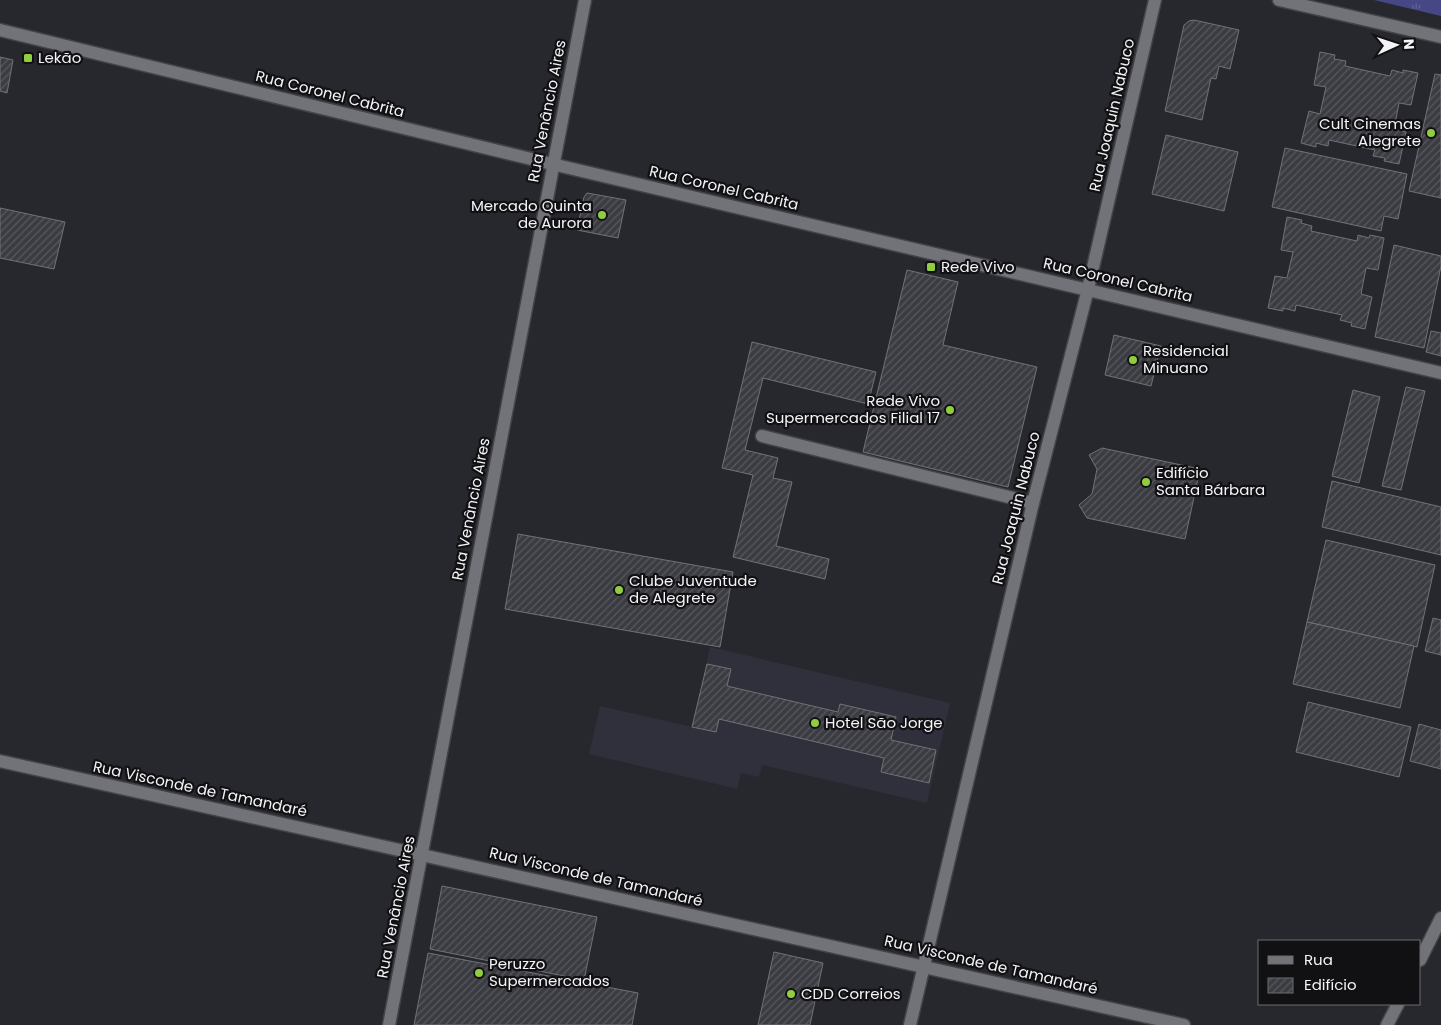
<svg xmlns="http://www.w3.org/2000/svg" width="1441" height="1025" font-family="Poppins,sans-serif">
  <defs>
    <pattern id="grass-tufts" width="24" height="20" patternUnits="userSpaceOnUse" patternTransform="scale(1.25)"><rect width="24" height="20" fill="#464885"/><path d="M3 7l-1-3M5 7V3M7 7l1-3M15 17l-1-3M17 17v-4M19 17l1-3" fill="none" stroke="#616397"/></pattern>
    <pattern id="building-hatch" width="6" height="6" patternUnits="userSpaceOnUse" patternTransform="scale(1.25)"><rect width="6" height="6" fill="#3b3c42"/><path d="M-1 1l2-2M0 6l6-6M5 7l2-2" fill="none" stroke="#58595e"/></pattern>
  </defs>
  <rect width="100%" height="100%" fill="#27282d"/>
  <!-- built -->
  <polygon fill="#2f303b" points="710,647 950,703 927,803 762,765 759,777 741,773 737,789 589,754 600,706 692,727"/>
  <!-- grass -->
  <polygon fill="url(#grass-tufts)" points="1374,0 1441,0 1441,16"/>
  <!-- building -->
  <g fill="url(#building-hatch)" stroke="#717278">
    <polygon points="1194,20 1239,30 1230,69 1219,66 1216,79 1211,78 1202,120 1165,111 1184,25 1189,21"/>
    <polygon points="1320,52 1335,55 1334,59 1346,61 1345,66 1390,76 1392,70 1403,73 1403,70 1418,73 1411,105 1399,103 1394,129 1406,132 1399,164 1384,161 1385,158 1373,156 1375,150 1329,140 1328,146 1316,143 1316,147 1301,143 1309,111 1320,114 1326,87 1314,85"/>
    <polygon points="0,57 13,60 7,93 0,91"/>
    <polygon points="1435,74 1441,75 1441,198 1409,191"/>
    <polygon points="1166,135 1238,152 1224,211 1152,194"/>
    <polygon points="1285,148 1407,174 1398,219 1384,216 1381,231 1272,207"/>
    <polygon points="587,193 626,200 618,238 577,230 584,197"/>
    <polygon points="0,208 65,222 54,269 0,258"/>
    <polygon points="1287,217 1302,220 1301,223 1312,226 1311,231 1357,241 1358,235 1369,238 1370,235 1384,238 1378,270 1366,268 1361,294 1372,297 1365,329 1351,326 1352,323 1340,320 1342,315 1296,305 1295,311 1283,308 1283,311 1268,308 1275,276 1287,278 1293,252 1281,250"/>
    <polygon points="1394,245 1441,256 1441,266 1424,348 1375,337"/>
    <polygon points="907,270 958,282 943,345 1037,367 1008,487 863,452"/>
    <polygon points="1431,331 1441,333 1441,356 1426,352"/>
    <polygon points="1114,335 1161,346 1151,386 1105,375"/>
    <polygon points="752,342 876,372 868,404 763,378 745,450 778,458 773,478 792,482 776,546 829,559 825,579 733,557 753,475 722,468"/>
    <polygon points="1406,387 1425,391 1401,490 1382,486"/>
    <polygon points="1353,390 1380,397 1359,483 1332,476"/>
    <polygon points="1102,448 1200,469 1185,539 1087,518 1079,505 1092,494 1097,469 1089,455"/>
    <polygon points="1332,481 1441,507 1441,555 1322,527"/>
    <polygon points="518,534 733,572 720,647 505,609"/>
    <polygon points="1326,540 1435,565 1417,647 1307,622"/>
    <polygon points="1433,618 1441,620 1441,655 1425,651"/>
    <polygon points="1307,622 1414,646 1400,708 1293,684"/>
    <polygon points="707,664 731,669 727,686 838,712 840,704 896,717 891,740 936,750 929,783 881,772 884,758 719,719 716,732 692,727"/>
    <polygon points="1308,702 1411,727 1399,777 1296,752"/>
    <polygon points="1419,724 1441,730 1441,769 1410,761"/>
    <polygon points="442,886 597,917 584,980 430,949"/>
    <polygon points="774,952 823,963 810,1025 758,1025"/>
    <polygon points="428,953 638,993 632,1025 414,1025"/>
  </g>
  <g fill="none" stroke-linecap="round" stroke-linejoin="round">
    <!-- minor casing -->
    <g stroke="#424347" stroke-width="15">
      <g id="minor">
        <polyline points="1279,0 1441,37"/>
        <polyline points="0,30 552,164 1441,373"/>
        <polyline points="762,436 1033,503"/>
        <polyline points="0,761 1184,1025"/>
        <polyline points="1420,960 1441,918"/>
        <path d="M 389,1025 C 457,684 517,341 585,0"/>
        <polyline points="910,1025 1033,503 1088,289 1155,0"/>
        <polyline points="1387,1025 1398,1004"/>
      </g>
    </g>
    <!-- minor -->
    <use href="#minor" stroke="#727379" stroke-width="12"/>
  </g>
  <!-- markers -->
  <g fill="#90cd40" stroke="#111113" stroke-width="2">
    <rect x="23" y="53" width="10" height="10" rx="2.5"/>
    <circle cx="1431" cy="133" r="5"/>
    <circle cx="602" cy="215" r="5"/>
    <rect x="926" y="262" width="10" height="10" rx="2.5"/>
    <circle cx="1133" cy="360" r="5"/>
    <circle cx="950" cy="410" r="5"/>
    <circle cx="1146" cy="482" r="5"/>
    <circle cx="619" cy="590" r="5"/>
    <circle cx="815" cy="723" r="5"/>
    <circle cx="479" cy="973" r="5"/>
    <circle cx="791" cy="994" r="5"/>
  </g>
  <g text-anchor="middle" stroke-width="4.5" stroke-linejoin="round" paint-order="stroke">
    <!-- poi labels -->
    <g font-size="15" fill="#f4f4f8" stroke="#111113" text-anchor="start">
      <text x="38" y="63">Lekão</text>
      <text x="1421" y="129" text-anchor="end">Cult Cinemas<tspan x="1421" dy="17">Alegrete</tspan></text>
      <text x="592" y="211" text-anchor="end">Mercado Quinta<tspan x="592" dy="17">de Aurora</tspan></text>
      <text x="941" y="272">Rede Vivo</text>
      <text x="1143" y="356">Residencial<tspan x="1143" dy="17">Minuano</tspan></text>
      <text x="940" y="406" text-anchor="end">Rede Vivo<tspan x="940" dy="17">Supermercados Filial 17</tspan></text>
      <text x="1156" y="478">Edifício<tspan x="1156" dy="17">Santa Bárbara</tspan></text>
      <text x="629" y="586">Clube Juventude<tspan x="629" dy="17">de Alegrete</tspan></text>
      <text x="825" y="728">Hotel São Jorge</text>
      <text x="489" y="969">Peruzzo<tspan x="489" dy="17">Supermercados</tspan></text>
      <text x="801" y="999">CDD Correios</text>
    </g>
    <!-- street labels -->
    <g font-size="15" fill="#f4f4f8" stroke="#111113">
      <text transform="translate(330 94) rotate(14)" y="5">Rua Coronel Cabrita</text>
      <text transform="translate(547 111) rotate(-79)" y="5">Rua Venâncio Aires</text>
      <text transform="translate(1112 115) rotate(-77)" y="5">Rua Joaquin Nabuco</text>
      <text transform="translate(724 188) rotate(13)" y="5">Rua Coronel Cabrita</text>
      <text transform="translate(1118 280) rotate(13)" y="5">Rua Coronel Cabrita</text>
      <text transform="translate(1016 508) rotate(-76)" y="5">Rua Joaquin Nabuco</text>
      <text transform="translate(471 509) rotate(-79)" y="5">Rua Venâncio Aires</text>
      <text transform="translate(200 789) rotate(12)" y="5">Rua Visconde de Tamandaré</text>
      <text transform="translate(596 877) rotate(13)" y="5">Rua Visconde de Tamandaré</text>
      <text transform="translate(396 907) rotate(-79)" y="5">Rua Venâncio Aires</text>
      <text transform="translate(991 965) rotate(13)" y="5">Rua Visconde de Tamandaré</text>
    </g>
  </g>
  <!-- legend -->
  <rect x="1258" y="940" width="162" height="65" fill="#111113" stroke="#6c6c6f"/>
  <rect x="1268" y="956" width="25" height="8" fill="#727379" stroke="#6c6c6f"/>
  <text x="1304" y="965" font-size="15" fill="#f4f4f8">Rua</text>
  <rect x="1268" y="978" width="25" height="15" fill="url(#building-hatch)" stroke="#6c6c6f"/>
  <text x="1304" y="990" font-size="15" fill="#f4f4f8">Edifício</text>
  <!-- north arrow -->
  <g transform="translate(1396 45) rotate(87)" stroke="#111113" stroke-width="4" paint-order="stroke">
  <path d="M0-4L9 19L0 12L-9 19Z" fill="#f4f4f8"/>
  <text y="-8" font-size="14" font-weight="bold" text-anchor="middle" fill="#f4f4f8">N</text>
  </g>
</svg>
